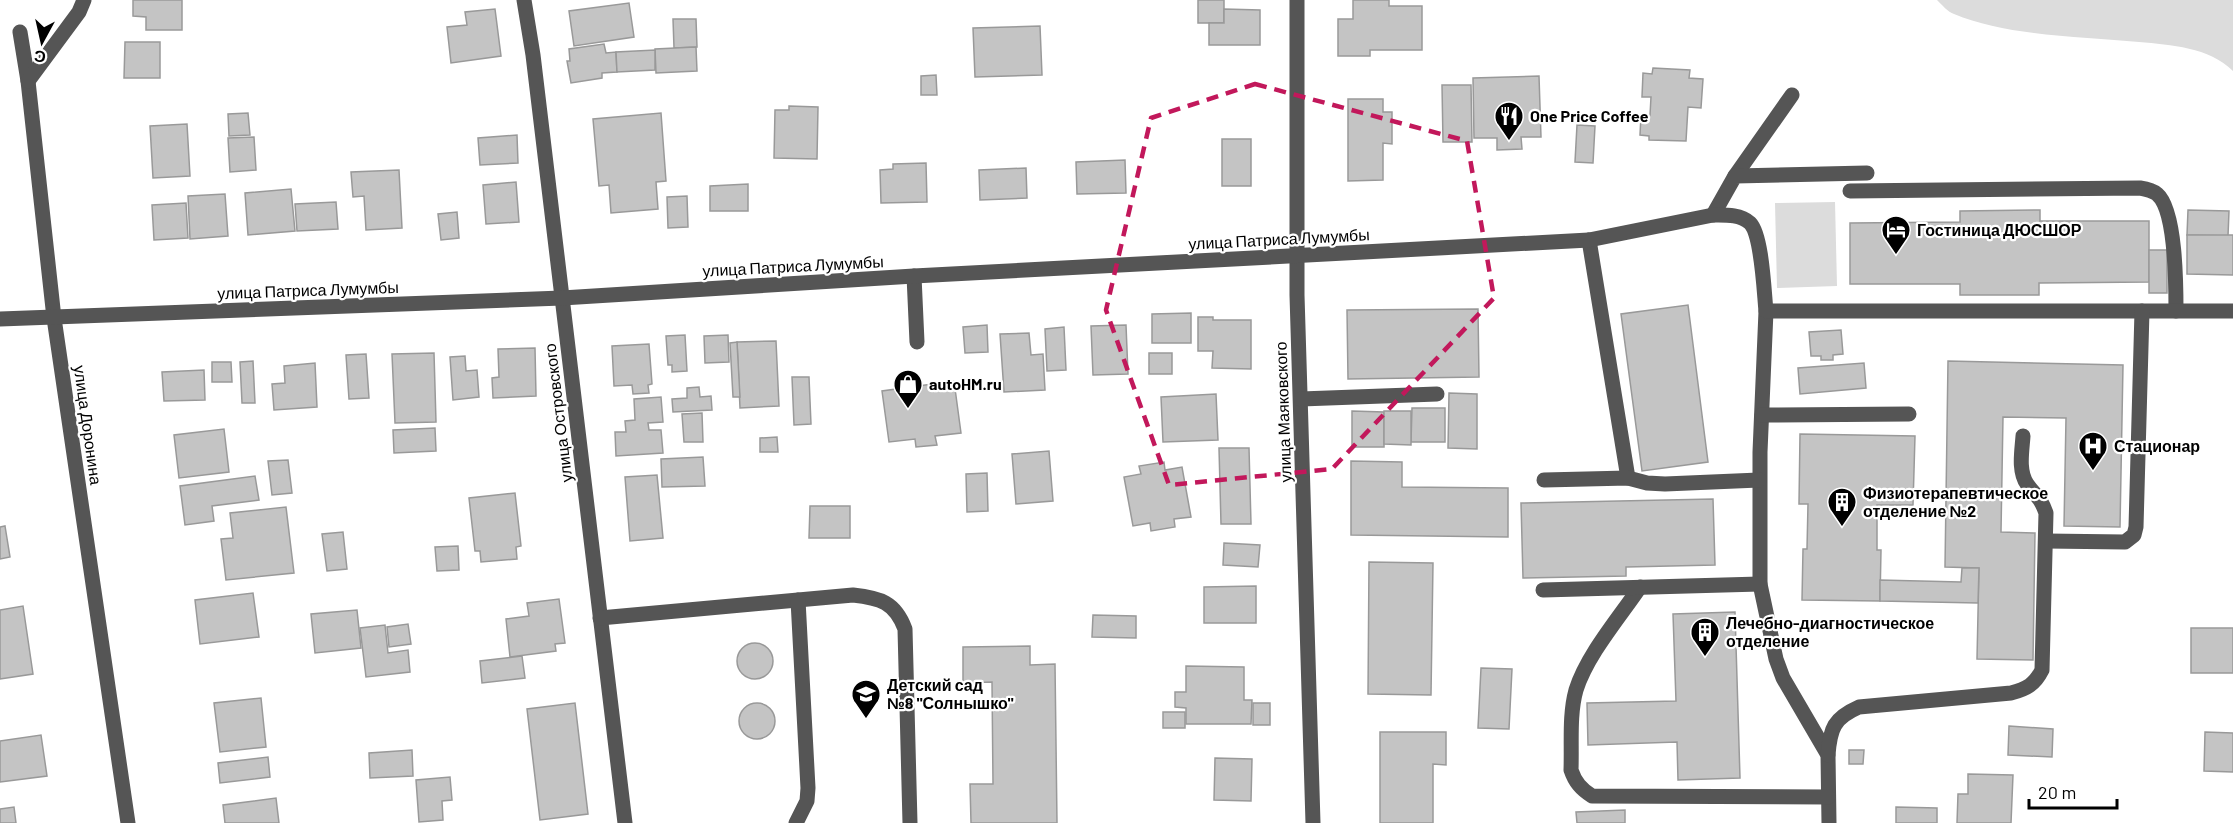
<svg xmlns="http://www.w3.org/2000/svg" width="2233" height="823" font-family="Barlow,sans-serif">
  <rect width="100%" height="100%" fill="#fff"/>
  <!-- green -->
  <g fill="#dcdcdc">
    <path d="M 1937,0 L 2233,0 L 2233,71 C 2209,47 2171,45 2139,42 C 2083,37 2006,36 1954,14 C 1948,12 1942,5 1937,0 Z"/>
    <polygon points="1835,202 1837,286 1777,288 1775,203"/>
  </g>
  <!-- building -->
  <g fill="#c4c4c4" stroke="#999" stroke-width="1.5">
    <polygon points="133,0 182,0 182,30 146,30 146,17 133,16"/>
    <rect x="1198" y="0" width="26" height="23"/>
    <polygon points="1353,0 1389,0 1389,6 1422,6 1422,50 1370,50 1370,56 1338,56 1338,19 1353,19"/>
    <polygon points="629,3 634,37 574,46 569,11"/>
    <polygon points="495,9 501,56 451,63 447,27 467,25 465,12"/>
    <polygon points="1224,9 1260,10 1260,45 1209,45 1209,23 1224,23"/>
    <polygon points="673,19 696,19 697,47 674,48"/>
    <polygon points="1040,26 1042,75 975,77 973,28"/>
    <polygon points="125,42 160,42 160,78 124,78"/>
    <polygon points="604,44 606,53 616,52 617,72 602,73 602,78 571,83 567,61 570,61 569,49"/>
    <polygon points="696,47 697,71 656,73 655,49"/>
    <polygon points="655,50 655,70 617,72 616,52"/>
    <polygon points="1653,68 1690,70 1689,78 1703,79 1701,108 1688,107 1686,141 1649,140 1649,136 1640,135 1641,115 1650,115 1651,97 1642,97 1643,73 1652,74"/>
    <polygon points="936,75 937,95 921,95 921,76"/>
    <polygon points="1539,76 1541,137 1521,137 1522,149 1497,150 1497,138 1474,138 1473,78"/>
    <polygon points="1442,85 1471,85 1472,142 1443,142"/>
    <polygon points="1348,99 1383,99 1383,112 1392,112 1392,144 1383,143 1383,180 1348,181"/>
    <polygon points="789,106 818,107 817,159 774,158 775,110 789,110"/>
    <polygon points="248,113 250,135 229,136 228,114"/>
    <polygon points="661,113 666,181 656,182 658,209 611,213 609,185 599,186 593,119"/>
    <polygon points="187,124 190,176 153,178 150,126"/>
    <polygon points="1577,125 1595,126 1593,163 1575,162"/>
    <polygon points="517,135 518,163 480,165 478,138"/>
    <polygon points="254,137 256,170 230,172 228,138"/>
    <rect x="1222" y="139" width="29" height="47"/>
    <polygon points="1125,160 1126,193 1077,194 1076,162"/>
    <polygon points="926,163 927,202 881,203 880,170 893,169 893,164"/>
    <polygon points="1026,168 1027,198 980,200 979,170"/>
    <polygon points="399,170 402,228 366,230 364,196 353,197 351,172"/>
    <polygon points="516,182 519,222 486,224 483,185"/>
    <polygon points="748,184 748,211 710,211 710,186"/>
    <polygon points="291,189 295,231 248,235 245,193"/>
    <polygon points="225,194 228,236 190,239 188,196"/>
    <polygon points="687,196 688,227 668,228 667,197"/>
    <polygon points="336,202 338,229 297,231 295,204"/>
    <polygon points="186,203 188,238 154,240 152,205"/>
    <polygon points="2040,210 2040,221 2149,221 2149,282 2039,283 2039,295 1960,295 1960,284 1850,284 1850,223 1960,222 1960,211"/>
    <polygon points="2188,210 2229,211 2228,236 2187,235"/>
    <polygon points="457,212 459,238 441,240 438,214"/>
    <polygon points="2187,235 2233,235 2233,275 2187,274"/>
    <rect x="2149" y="250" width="18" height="43"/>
    <polygon points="1688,305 1708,462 1642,471 1621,314"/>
    <polygon points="1478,309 1479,377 1348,379 1347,310"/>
    <polygon points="1191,313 1191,343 1152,343 1152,314"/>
    <polygon points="1198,317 1213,317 1213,320 1251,320 1251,369 1212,368 1213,351 1198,351"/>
    <polygon points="987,325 988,352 965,353 963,327"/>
    <polygon points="1126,325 1128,374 1093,375 1091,326"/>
    <polygon points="1064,327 1066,370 1047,371 1045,329"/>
    <polygon points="1841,330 1843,354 1833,355 1833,360 1821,360 1821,356 1811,356 1809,332"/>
    <polygon points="1029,333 1031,355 1043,354 1045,390 1004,392 1000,334"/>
    <polygon points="685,335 687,371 672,372 672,365 668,365 666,336"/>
    <polygon points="728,335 729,362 705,363 704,336"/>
    <polygon points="776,341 779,406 740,408 737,342"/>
    <polygon points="737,342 740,397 733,397 730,343"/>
    <polygon points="649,344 652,384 648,385 649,393 633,394 632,385 614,386 612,346"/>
    <polygon points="535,348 536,396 493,398 492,378 499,377 498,349"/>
    <polygon points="434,353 436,422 395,423 392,354"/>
    <rect x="1149" y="353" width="23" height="21"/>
    <polygon points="366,354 369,398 349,399 346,355"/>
    <polygon points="465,356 466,371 477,370 479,397 453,400 450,357"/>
    <polygon points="253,361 255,403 242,403 240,362"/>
    <polygon points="1948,361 2123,365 2120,527 2064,526 2066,418 2003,417 2001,532 2035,533 2033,660 1977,659 1979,568 1945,567"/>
    <polygon points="212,362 231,362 232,382 212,382"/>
    <polygon points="315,363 317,407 274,410 272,384 285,383 284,366"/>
    <polygon points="1864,363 1866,388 1800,394 1798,368"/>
    <polygon points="204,370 205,400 164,401 162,372"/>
    <polygon points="792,377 809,377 811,424 794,425"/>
    <polygon points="954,381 961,433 935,436 937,445 916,447 915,439 889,442 882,391"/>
    <polygon points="699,387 700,397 711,396 712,410 673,412 672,399 687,398 687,388"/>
    <polygon points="1449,393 1477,394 1477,449 1448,448"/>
    <polygon points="1216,394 1218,440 1163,442 1161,397"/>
    <polygon points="661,397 663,422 648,423 649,430 661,430 663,453 616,456 615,432 626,432 625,421 635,420 634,399"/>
    <polygon points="1412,408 1445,408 1445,442 1411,442"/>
    <polygon points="1352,411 1384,412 1384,447 1352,447"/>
    <polygon points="1384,411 1411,411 1411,445 1384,444"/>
    <polygon points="702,413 703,442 684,442 682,414"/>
    <polygon points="435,428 436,451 394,453 393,430"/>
    <polygon points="224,429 229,472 179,478 174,435"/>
    <polygon points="1800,434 1915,436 1913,505 1877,505 1877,550 1881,550 1880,601 1802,600 1803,549 1807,549 1808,504 1799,504"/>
    <polygon points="777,437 778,452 760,452 760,438"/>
    <polygon points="1219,448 1249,448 1251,524 1221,524"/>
    <polygon points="1049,451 1053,501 1016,504 1012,454"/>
    <polygon points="703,457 705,486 662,487 661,459"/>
    <polygon points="288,460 292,493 272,495 268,461"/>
    <polygon points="1351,461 1402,462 1402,487 1508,488 1508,537 1351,535"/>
    <polygon points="1164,462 1165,470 1182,467 1191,517 1174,519 1175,527 1151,531 1150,523 1133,526 1124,477 1141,474 1139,466"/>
    <polygon points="987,473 988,511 967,512 966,474"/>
    <polygon points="657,475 663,538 630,541 625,477"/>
    <polygon points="255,476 259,500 212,506 214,521 185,525 180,486"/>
    <polygon points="515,493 521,546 516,547 517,559 481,562 480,551 475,551 469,498"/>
    <polygon points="1713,499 1715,565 1626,567 1626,576 1523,578 1521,503"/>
    <polygon points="810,506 850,506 850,538 809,538"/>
    <polygon points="286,507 294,573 226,580 221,539 233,538 230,513"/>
    <polygon points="5,526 10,557 0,559 0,527"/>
    <polygon points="343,532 347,569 327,571 322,534"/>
    <polygon points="1224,543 1260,545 1258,567 1223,565"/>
    <polygon points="458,546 459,570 437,571 435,547"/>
    <polygon points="1369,562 1433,563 1431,695 1368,694"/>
    <polygon points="1962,568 1979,568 1978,603 1880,601 1880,580 1961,582"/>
    <polygon points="1256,586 1256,623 1204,623 1204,587"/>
    <polygon points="253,593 259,637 200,644 195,600"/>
    <polygon points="559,599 565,643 555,644 556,651 510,657 506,619 529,616 527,603"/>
    <polygon points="23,606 33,674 0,679 0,610"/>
    <polygon points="357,610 361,648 315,653 311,614"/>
    <polygon points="1735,612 1740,778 1678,780 1677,742 1588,745 1587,703 1676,701 1673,614"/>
    <polygon points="1093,615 1136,616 1136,638 1092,637"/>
    <polygon points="408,624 411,644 389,647 387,627"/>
    <polygon points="385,625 388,653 408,650 410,672 366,677 360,628"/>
    <rect x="2191" y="628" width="42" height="45"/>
    <circle cx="755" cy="661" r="18"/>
    <polygon points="1030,646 1030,665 1055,664 1057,823 971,823 970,784 993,784 992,682 963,683 963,647"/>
    <polygon points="522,656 525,678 482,683 480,661"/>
    <polygon points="1186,666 1244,667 1244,700 1252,700 1251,724 1186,724 1186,708 1175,707 1175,692 1186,692"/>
    <polygon points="1481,668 1512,669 1509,729 1478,728"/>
    <polygon points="261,698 266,747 220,752 214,703"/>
    <polygon points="575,703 588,814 540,820 527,709"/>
    <rect x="1253" y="703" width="17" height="22"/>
    <circle cx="757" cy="721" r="18"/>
    <rect x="1163" y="712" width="22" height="16"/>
    <polygon points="2009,726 2053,729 2052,757 2008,755"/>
    <polygon points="1380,732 1446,732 1446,765 1433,764 1433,823 1380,823"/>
    <polygon points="2205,732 2233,733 2233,772 2204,771"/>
    <polygon points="41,735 47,776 0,782 0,741"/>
    <polygon points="412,750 413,776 370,778 369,753"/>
    <polygon points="1849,750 1864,750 1863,764 1849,764"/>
    <polygon points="268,757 270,777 220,783 218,763"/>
    <polygon points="1215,758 1252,759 1251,801 1214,800"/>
    <polygon points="1968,774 2013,775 2011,823 1957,823 1958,794 1968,794"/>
    <polygon points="450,777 452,800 442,801 443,820 419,822 416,780"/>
    <polygon points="276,798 279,823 225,823 223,805"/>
    <polygon points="14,807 16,823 0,823 0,809"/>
    <polygon points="1896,807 1937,808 1937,823 1896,823"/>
    <polygon points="1625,810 1625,823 1577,823 1576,812"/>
  </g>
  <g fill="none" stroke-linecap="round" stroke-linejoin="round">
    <!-- minor -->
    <g stroke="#555" stroke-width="15">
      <polyline points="524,0 533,55 625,823"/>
      <polyline points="1297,0 1297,295 1313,823"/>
      <polyline points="20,32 28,81 54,318 128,823"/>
      <polyline points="28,81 79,12 84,0"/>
      <polyline points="1735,176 1792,95"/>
      <path d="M 1850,191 L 2140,188 C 2146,189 2152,190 2157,194 C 2176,210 2176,287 2176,311"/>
      <polyline points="1713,215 1735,176 1867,173"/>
      <polyline points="1589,240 1628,478"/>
      <polyline points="914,276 917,342"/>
      <polyline points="1766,311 1760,452 1760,584 1776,659 1783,678 1828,755 1829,823"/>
      <path d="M 0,319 L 562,298 L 914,276 L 1589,240 L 1713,215 C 1725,215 1740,214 1750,223 C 1762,235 1764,292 1766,311 L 2233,311"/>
      <polyline points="1301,399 1437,394"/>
      <polyline points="1762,415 1909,414"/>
      <polyline points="1544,480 1628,478 1647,483 1665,484 1759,480"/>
      <polyline points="2046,541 2125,542 2134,535 2136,527 2142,311"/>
      <path d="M 1640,587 C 1619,618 1587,655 1576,690 C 1569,715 1572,744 1571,770 C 1575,782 1581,789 1592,796 L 1828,797"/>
      <polyline points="1543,590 1760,584"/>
      <path d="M 600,618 L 853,595 C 880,598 895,602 905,629 L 910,823"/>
      <path d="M 1828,755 C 1830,728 1834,718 1859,707 L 2011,693 C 2027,689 2035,684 2042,670 L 2046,513 C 2040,496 2036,497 2027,484 C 2018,471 2022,451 2023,436"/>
      <polyline points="796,823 807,801 808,788 798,600"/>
    </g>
  </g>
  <!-- marked area -->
  <path fill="none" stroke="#c2185b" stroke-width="4.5" stroke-dasharray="12 8" stroke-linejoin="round" d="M 1255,84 L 1467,141 L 1494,298 L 1332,469 L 1169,485 L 1106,310 L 1151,118 Z"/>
  <!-- icons -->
  <defs>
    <g id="restaurant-pin" transform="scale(1.5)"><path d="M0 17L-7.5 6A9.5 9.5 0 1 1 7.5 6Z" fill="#000" stroke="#fff"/><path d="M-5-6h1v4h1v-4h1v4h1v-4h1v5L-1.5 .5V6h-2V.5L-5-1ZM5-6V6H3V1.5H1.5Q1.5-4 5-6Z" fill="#fff"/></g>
    <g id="hotel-pin" transform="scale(1.5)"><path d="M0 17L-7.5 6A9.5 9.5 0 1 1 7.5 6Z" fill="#000" stroke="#fff"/><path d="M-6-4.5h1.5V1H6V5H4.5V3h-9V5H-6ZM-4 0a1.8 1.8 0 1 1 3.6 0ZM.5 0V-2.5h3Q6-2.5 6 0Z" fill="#fff"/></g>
    <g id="shop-pin" transform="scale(1.5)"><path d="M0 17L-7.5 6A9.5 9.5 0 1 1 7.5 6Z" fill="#000" stroke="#fff"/><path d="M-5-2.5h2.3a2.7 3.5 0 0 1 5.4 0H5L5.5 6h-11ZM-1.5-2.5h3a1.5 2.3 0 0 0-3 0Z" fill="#fff"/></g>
    <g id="hospital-pin" transform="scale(1.5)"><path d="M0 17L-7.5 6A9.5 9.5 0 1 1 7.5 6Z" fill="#000" stroke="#fff"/><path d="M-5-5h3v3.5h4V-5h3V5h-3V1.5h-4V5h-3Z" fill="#fff"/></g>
    <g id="building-pin" transform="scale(1.5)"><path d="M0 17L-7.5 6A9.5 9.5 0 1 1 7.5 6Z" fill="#000" stroke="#fff"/><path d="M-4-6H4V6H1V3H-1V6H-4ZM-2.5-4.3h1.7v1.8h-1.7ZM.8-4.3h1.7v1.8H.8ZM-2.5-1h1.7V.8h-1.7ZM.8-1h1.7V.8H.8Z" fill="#fff"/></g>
    <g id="school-pin" transform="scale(1.5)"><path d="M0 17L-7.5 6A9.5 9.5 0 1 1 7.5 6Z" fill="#000" stroke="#fff"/><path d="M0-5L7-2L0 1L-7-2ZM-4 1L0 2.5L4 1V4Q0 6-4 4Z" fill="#fff"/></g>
  </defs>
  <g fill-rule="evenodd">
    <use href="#restaurant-pin" x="1509" y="116"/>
    <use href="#hotel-pin" x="1896" y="230"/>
    <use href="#shop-pin" x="908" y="384"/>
    <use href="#hospital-pin" x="2093" y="446"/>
    <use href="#building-pin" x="1842" y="502"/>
    <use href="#building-pin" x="1705" y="632"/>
    <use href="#school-pin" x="866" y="694"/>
  </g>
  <g text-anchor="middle" stroke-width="4.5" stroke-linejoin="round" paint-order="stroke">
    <!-- poi labels -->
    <g font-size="16" font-weight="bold" fill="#000" stroke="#fff" text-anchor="start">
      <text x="1530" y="122">One Price Coffee</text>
      <text x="1917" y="236">Гостиница ДЮСШОР</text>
      <text x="929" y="390">autoHM.ru</text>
      <text x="2114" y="452">Стационар</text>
      <text x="1863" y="499">Физиотерапевтическое<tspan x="1863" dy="18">отделение №2</tspan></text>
      <text x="1726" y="629">Лечебно-диагностическое<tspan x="1726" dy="18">отделение</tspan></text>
      <text x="887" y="691">Детский сад<tspan x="887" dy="18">№8 "Солнышко"</tspan></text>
    </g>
    <!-- street labels -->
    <g font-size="16" fill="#000" stroke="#fff">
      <text transform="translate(1279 239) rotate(-3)" y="6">улица Патриса Лумумбы</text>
      <text transform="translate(793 266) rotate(-3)" y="6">улица Патриса Лумумбы</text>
      <text transform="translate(308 290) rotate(-2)" y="6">улица Патриса Лумумбы</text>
      <text transform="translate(1283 412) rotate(-92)" y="6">улица Маяковского</text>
      <text transform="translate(558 413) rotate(-97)" y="6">улица Островского</text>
      <text transform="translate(88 425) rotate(82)" y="6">улица Доронина</text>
    </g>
  </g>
  <!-- north arrow -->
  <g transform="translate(42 42) rotate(188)" stroke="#ffffff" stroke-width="4.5" paint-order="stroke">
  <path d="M0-4.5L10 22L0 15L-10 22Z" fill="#000000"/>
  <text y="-9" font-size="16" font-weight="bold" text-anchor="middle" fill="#000000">С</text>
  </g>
  <!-- scale -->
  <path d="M2029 799v9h88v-9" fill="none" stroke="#000000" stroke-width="3"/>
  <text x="2038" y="799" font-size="18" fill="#000000" stroke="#ffffff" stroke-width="4.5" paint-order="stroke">20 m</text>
</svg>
